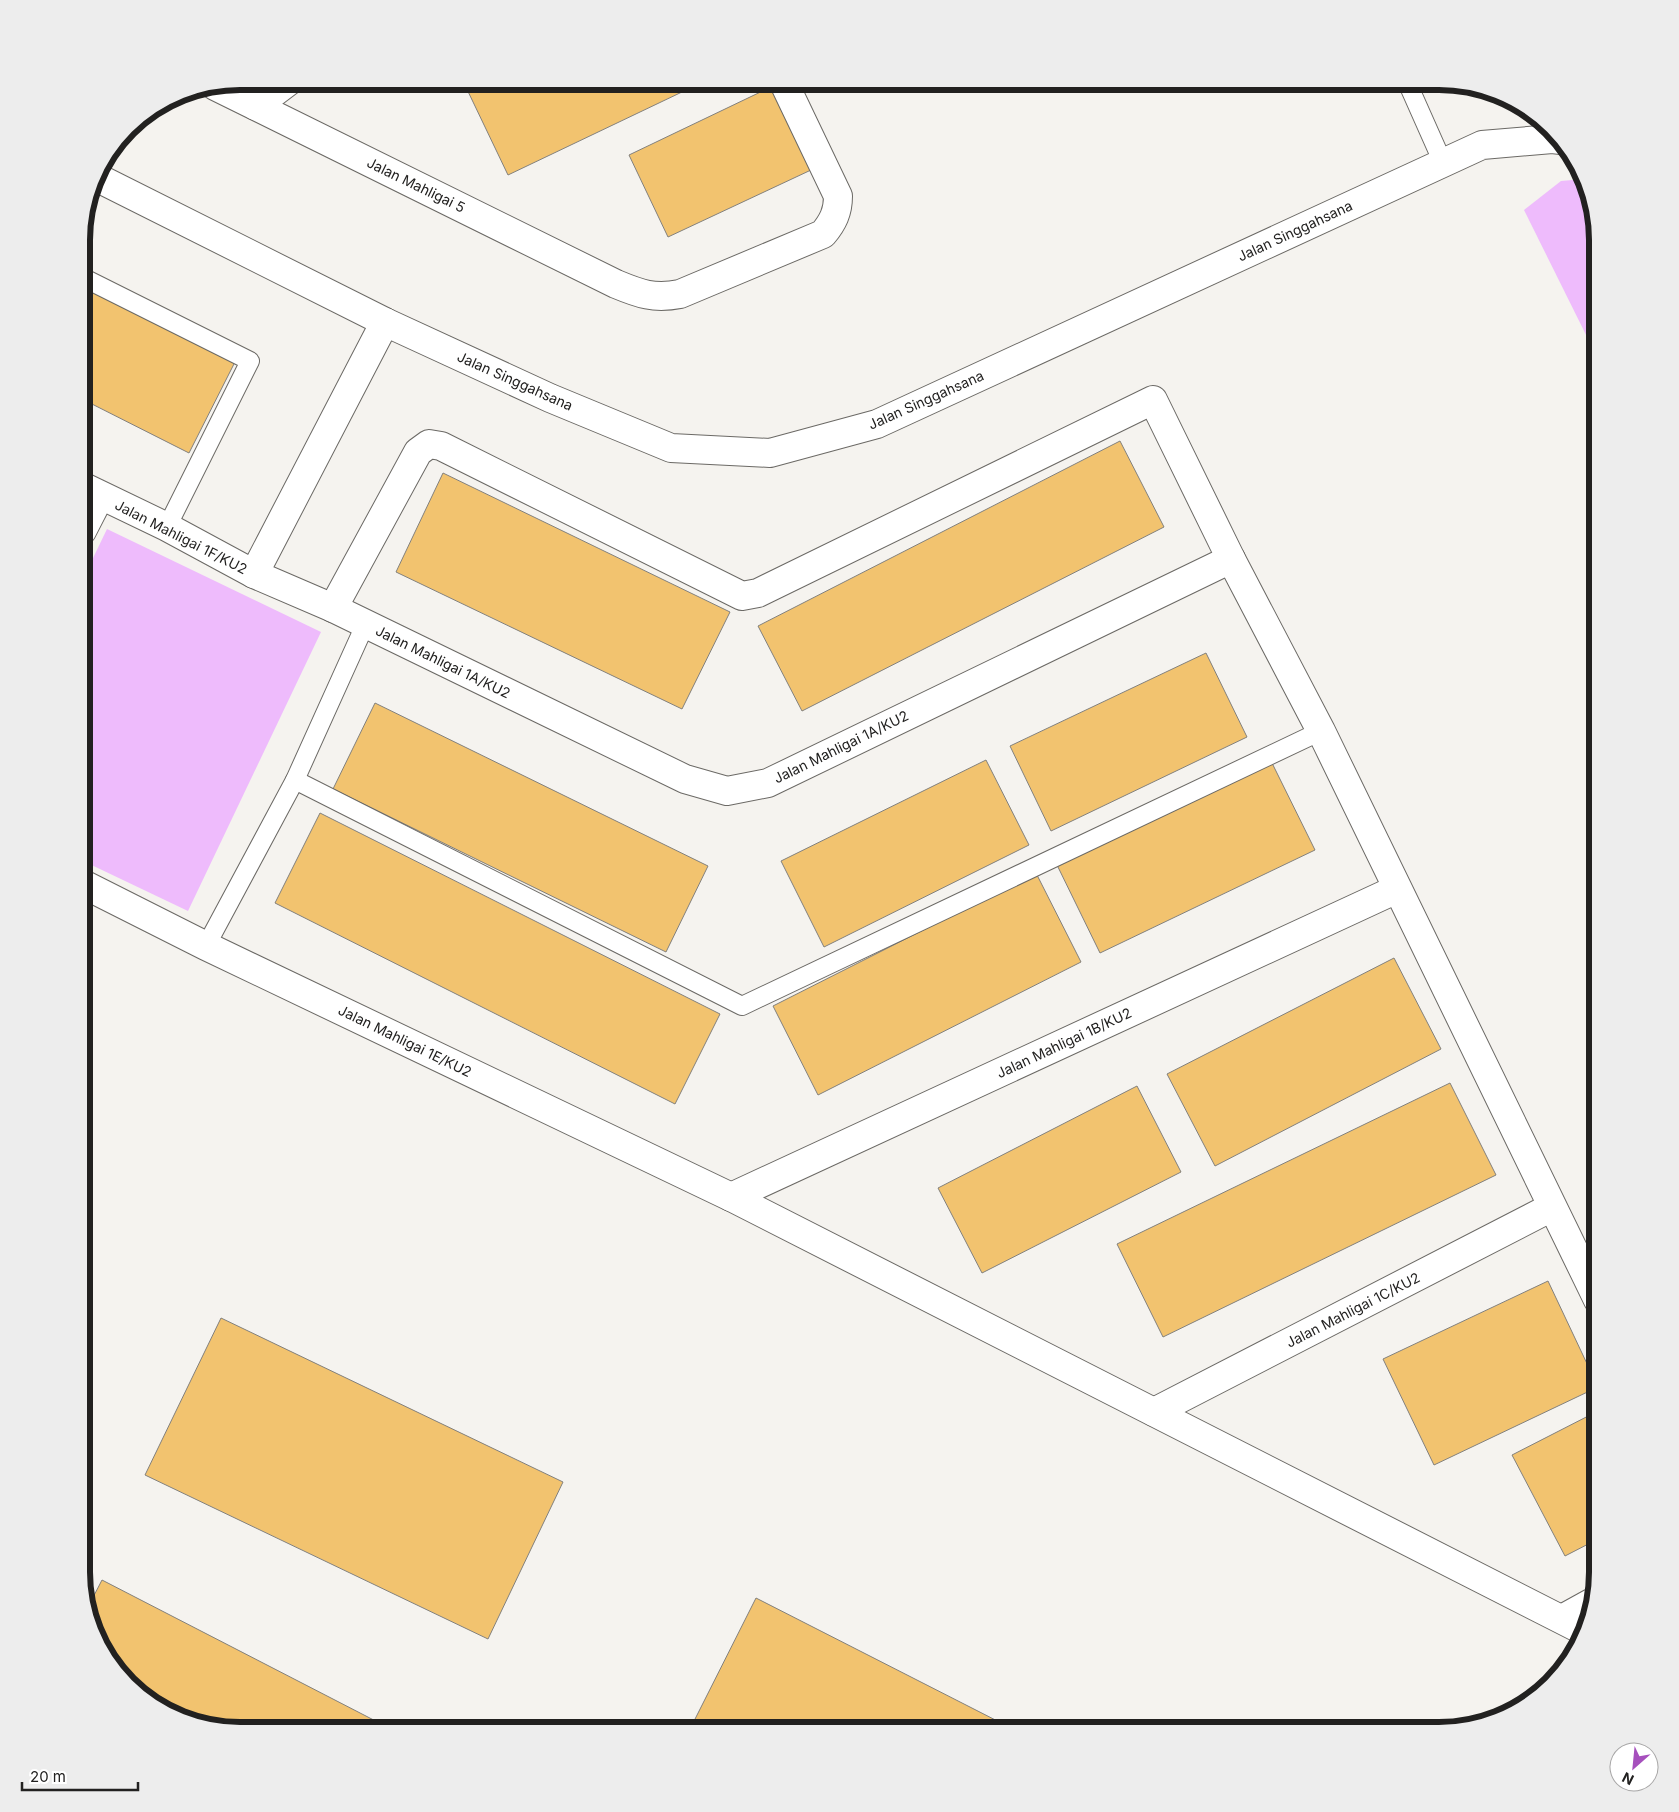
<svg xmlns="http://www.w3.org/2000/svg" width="1679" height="1812" font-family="Inter,sans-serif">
  <rect width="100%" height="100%" fill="#f5f3ef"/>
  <!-- green -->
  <g fill="#eebbfc">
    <polygon points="1584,179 1589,189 1598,240 1598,359 1524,210 1561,181"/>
    <polygon points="107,529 321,632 188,911 81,860 82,581"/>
  </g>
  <!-- building -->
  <g fill="#f2c36f" stroke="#82807d">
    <polygon points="463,81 705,81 508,175"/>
    <polygon points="771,87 811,170 668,237 629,155"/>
    <polygon points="82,280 237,358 189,453 82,399"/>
    <polygon points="1120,441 1164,527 802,711 758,626"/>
    <polygon points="443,473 730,612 682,709 396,572"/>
    <polygon points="1206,653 1247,737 1051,831 1010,746"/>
    <polygon points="375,703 708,866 666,952 333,789"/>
    <polygon points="986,760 1029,845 824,947 781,861"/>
    <polygon points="1272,763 1315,850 1100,953 1057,865"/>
    <polygon points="320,813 720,1014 675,1104 275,903"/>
    <polygon points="1036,873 1081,962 818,1095 773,1006"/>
    <polygon points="1394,958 1441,1049 1215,1166 1167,1074"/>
    <polygon points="1450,1083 1496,1175 1163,1337 1117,1244"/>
    <polygon points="1137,1086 1181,1172 982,1273 938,1188"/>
    <polygon points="1548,1281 1598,1387 1434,1465 1383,1359"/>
    <polygon points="221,1318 563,1482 488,1639 145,1475"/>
    <polygon points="1598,1411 1598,1539 1565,1556 1512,1455"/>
    <polygon points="102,1580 395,1731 240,1731 170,1715 114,1669 90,1623 87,1609"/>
    <polygon points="756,1598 1017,1731 689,1731"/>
  </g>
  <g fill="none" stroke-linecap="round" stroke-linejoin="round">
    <!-- lane casing -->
    <g stroke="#6b6965" stroke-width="20">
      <g id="lane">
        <polyline points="1407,82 1443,163"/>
        <polyline points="82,277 250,361 167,527"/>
        <polyline points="295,780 742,1006 1321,731"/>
        <polyline points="206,946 295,780 365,625"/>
      </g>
    </g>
    <!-- street casing -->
    <g stroke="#6b6965" stroke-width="30">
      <g id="street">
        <path d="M 215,86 L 616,284 C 640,294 654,299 680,294 L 823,234 C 833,222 838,212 838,196 L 783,81"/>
        <polyline points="256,106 289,81"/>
        <polyline points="82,486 167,527 254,574 333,608 685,779 727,791 768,783 1231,559"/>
        <polyline points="82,531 100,496"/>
        <polyline points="254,574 385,322"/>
        <polyline points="333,608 418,452 429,444 441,446 742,596 758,593 1153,400 1231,559 1321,731 1598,1300"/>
        <polyline points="81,883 206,946 731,1197 1584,1631"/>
        <polyline points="731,1197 1397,889"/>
        <polyline points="1154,1412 1552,1207"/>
        <polyline points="1562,1619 1591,1603"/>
      </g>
    </g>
    <!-- secondary casing -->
    <g stroke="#6b6965" stroke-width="30">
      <polyline id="secondary" points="96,177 385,322 550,398 671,448 770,453 877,424 1482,145 1552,139 1561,140"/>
    </g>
    <!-- lane -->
    <use href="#lane" stroke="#fff" stroke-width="18"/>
    <!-- street -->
    <use href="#street" stroke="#fff" stroke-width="28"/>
    <!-- secondary -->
    <use href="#secondary" stroke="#fff" stroke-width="28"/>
  </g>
  <g text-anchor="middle" stroke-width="4.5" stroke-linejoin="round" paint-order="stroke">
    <!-- street labels -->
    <g font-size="14" fill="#222120" stroke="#fff">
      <text transform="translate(416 185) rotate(26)" y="5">Jalan Mahligai 5</text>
      <text transform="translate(1295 231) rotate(-25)" y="5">Jalan Singgahsana</text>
      <text transform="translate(515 381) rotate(24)" y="5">Jalan Singgahsana</text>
      <text transform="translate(926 400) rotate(-24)" y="5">Jalan Singgahsana</text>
      <text transform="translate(181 537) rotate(27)" y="5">Jalan Mahligai 1F/KU2</text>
      <text transform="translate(443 662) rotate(26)" y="5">Jalan Mahligai 1A/KU2</text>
      <text transform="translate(841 747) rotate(-26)" y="5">Jalan Mahligai 1A/KU2</text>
      <text transform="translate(405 1041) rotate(26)" y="5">Jalan Mahligai 1E/KU2</text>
      <text transform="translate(1064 1043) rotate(-25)" y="5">Jalan Mahligai 1B/KU2</text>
      <text transform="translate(1353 1310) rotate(-27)" y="5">Jalan Mahligai 1C/KU2</text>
    </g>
  </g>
  <!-- crop -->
  <path d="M0 0H1679V1812H0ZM240 90H1439A150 150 0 0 1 1589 240V1572A150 150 0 0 1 1439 1722H240A150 150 0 0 1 90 1572V240A150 150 0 0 1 240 90Z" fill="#ededed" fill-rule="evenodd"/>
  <path fill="none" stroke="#222120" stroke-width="6" d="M240 90H1439A150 150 0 0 1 1589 240V1572A150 150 0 0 1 1439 1722H240A150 150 0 0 1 90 1572V240A150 150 0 0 1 240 90Z"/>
  <!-- north arrow -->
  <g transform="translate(1634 1767) rotate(207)"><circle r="24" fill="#ffffff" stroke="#a7a6a6"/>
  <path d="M0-4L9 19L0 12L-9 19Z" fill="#a650bd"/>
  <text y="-8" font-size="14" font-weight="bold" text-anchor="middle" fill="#222120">N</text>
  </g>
  <!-- scale -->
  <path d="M22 1782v8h116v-8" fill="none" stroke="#222120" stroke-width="2.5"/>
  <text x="30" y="1782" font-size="15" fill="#222120" stroke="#ffffff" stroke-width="4" paint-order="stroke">20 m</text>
</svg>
